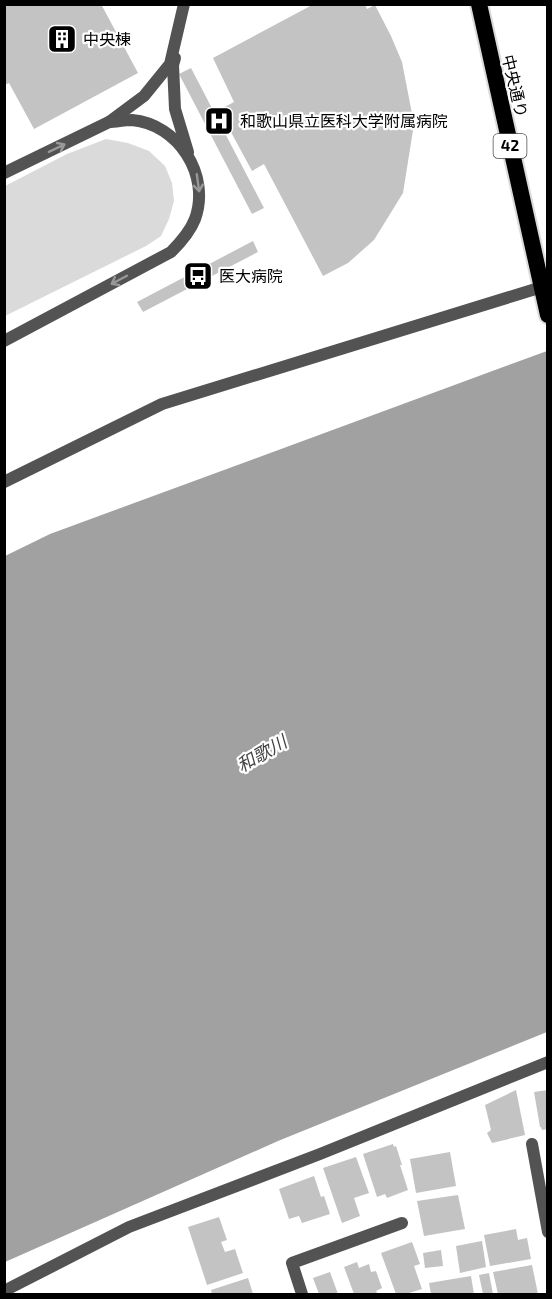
<svg xmlns="http://www.w3.org/2000/svg" width="552" height="1299" font-family="'Exo 2','Noto Sans JP',sans-serif">
  <rect width="100%" height="100%" fill="#fff"/>
  <!-- green -->
  <polygon fill="#dadada" points="106,139 128,143 149,151 165,166 172,183 174,201 169,219 161,236 146,246 5,316 5,186 67,154"/>
  <!-- water -->
  <polygon fill="#a1a1a1" points="547,351 547,1032 278,1141 5,1262 5,556 50,534"/>
  <!-- building -->
  <g fill="#c3c3c3">
    <polygon points="4,4 101,4 138,73 34,129 9,83 4,85"/>
    <polygon points="314,4 365,4 367,9 375,5 391,36 402,62 414,124 403,193 374,240 348,263 323,276 264,164 252,171 219,110 234,102 213,58"/>
    <polygon points="191,68 264,208 252,214 179,74"/>
    <polygon points="253,241 258,252 143,312 137,302"/>
    <polygon points="516,1090 525,1135 492,1143 487,1133 491,1130 485,1105"/>
    <polygon points="548,1090 548,1129 542,1130 541,1127 540,1127 534,1092"/>
    <polygon points="393,1144 394,1147 396,1146 402,1165 400,1165 408,1190 387,1198 385,1194 377,1197 363,1154"/>
    <polygon points="450,1152 456,1186 416,1193 410,1159"/>
    <polygon points="356,1157 369,1193 354,1198 360,1216 342,1223 323,1168"/>
    <polygon points="314,1176 321,1197 324,1196 330,1214 302,1223 299,1216 289,1219 279,1189"/>
    <polygon points="458,1195 465,1229 424,1236 417,1201"/>
    <polygon points="219,1217 227,1240 221,1242 225,1252 235,1249 243,1273 207,1285 188,1227"/>
    <polygon points="516,1229 518,1240 527,1238 531,1259 490,1266 484,1235"/>
    <polygon points="482,1241 486,1267 460,1273 456,1246"/>
    <polygon points="412,1242 420,1264 414,1266 422,1289 406,1294 396,1294 381,1253"/>
    <polygon points="441,1250 443,1266 425,1268 423,1253"/>
    <polygon points="357,1262 359,1268 369,1264 371,1272 376,1271 382,1288 376,1291 378,1294 354,1294 344,1267"/>
    <polygon points="532,1265 538,1294 498,1294 493,1272"/>
    <polygon points="330,1272 338,1294 319,1294 313,1278"/>
    <polygon points="489,1273 493,1294 483,1294 479,1275"/>
    <polygon points="471,1276 474,1294 431,1294 429,1283"/>
    <polygon points="248,1278 253,1294 212,1294 211,1290"/>
  </g>
  <g fill="none" stroke-linecap="round" stroke-linejoin="round">
    <!-- trunk casing -->
    <g stroke="#dbdbdb" stroke-width="20">
      <polyline id="trunk" points="479,4 548,315"/>
    </g>
    <!-- service -->
    <g stroke="#535353" stroke-width="12">
      <polyline points="175,58 173,65 175,109 188,152"/>
      <polyline points="4,173 109,122 144,96 170,64 184,4"/>
      <path d="M 4,341 L 171,252 C 181,242 190,232 195,219 C 211,175 178,124 132,120 C 124,120 116,122 109,122"/>
    </g>
    <!-- minor -->
    <g stroke="#535353" stroke-width="12">
      <polyline points="4,482 162,404 542,287"/>
      <polyline points="532,1144 548,1232"/>
      <polyline points="4,1291 129,1227 320,1154 548,1062"/>
      <polyline points="302,1294 292,1263 402,1223"/>
    </g>
    <!-- trunk -->
    <use href="#trunk" stroke="#000" stroke-width="16"/>
  </g>
  <!-- one-way arrows -->
  <defs><path id="oneway-shaft" d="M-6 0H5M1.5-3L5.5 0L1.5 3" fill="none" stroke-width="1.6" stroke-linecap="round" stroke-linejoin="round" transform="scale(1.5)"/></defs>
  <g stroke="#989898">
    <use href="#oneway-shaft" transform="translate(57 148) rotate(-26)"/>
    <use href="#oneway-shaft" transform="translate(198 183) rotate(82)"/>
    <use href="#oneway-shaft" transform="translate(119 280) rotate(152)"/>
  </g>
  <!-- icons -->
  <defs>
    <g id="building-square" transform="scale(1.5)"><rect x="-9" y="-9" width="18" height="18" rx="4" fill="#000" stroke="#fff"/><path d="M-4-6H4V6H1V3H-1V6H-4ZM-2.5-4.3h1.7v1.8h-1.7ZM.8-4.3h1.7v1.8H.8ZM-2.5-1h1.7V.8h-1.7ZM.8-1h1.7V.8H.8Z" fill="#fff"/></g>
    <g id="hospital-square" transform="scale(1.5)"><rect x="-9" y="-9" width="18" height="18" rx="4" fill="#000" stroke="#fff"/><path d="M-5-5h3v3.5h4V-5h3V5h-3V1.5h-4V5h-3Z" fill="#fff"/></g>
    <g id="bus-square" transform="scale(1.5)"><rect x="-9" y="-9" width="18" height="18" rx="4" fill="#000" stroke="#fff"/><path d="M-5-6H5V4H4V6H2V4H-2V6H-4V4H-5ZM-3.5-4V0h7V-4ZM-3.5 1.2v1.5H-2V1.2ZM2 1.2v1.5H3.5V1.2Z" fill="#fff"/></g>
  </defs>
  <g fill-rule="evenodd">
    <use href="#building-square" x="62" y="39"/>
    <use href="#hospital-square" x="219" y="121"/>
    <use href="#bus-square" x="198" y="276"/>
  </g>
  <g text-anchor="middle" stroke-width="4.5" stroke-linejoin="round" paint-order="stroke">
    <!-- shield labels -->
    <rect fill="#fff" stroke="#4c4c4c" stroke-width="1.5" x="493.5" y="134" width="33" height="24" rx="4.5"/>
    <g font-size="15" font-weight="bold" fill="#000">
      <text x="510" y="151">42</text>
    </g>
    <!-- poi labels -->
    <g font-size="16" fill="#000" stroke="#fff" text-anchor="start">
      <text x="83" y="45">中央棟</text>
      <text x="240" y="127">和歌山県立医科大学附属病院</text>
      <text x="219" y="282">医大病院</text>
    </g>
    <!-- street labels -->
    <g font-size="16" fill="#000" stroke="#fff">
      <text transform="translate(515 86) rotate(77)" y="6">中央通り</text>
    </g>
    <!-- water labels -->
    <g font-size="18" font-style="italic" fill="#424242" stroke="#fff">
      <text transform="translate(262 754) rotate(-30)" y="6">和歌川</text>
    </g>
  </g>
  <!-- border -->
  <rect width="552" height="1299" fill="none" stroke="#000000" stroke-width="12"/>
</svg>
